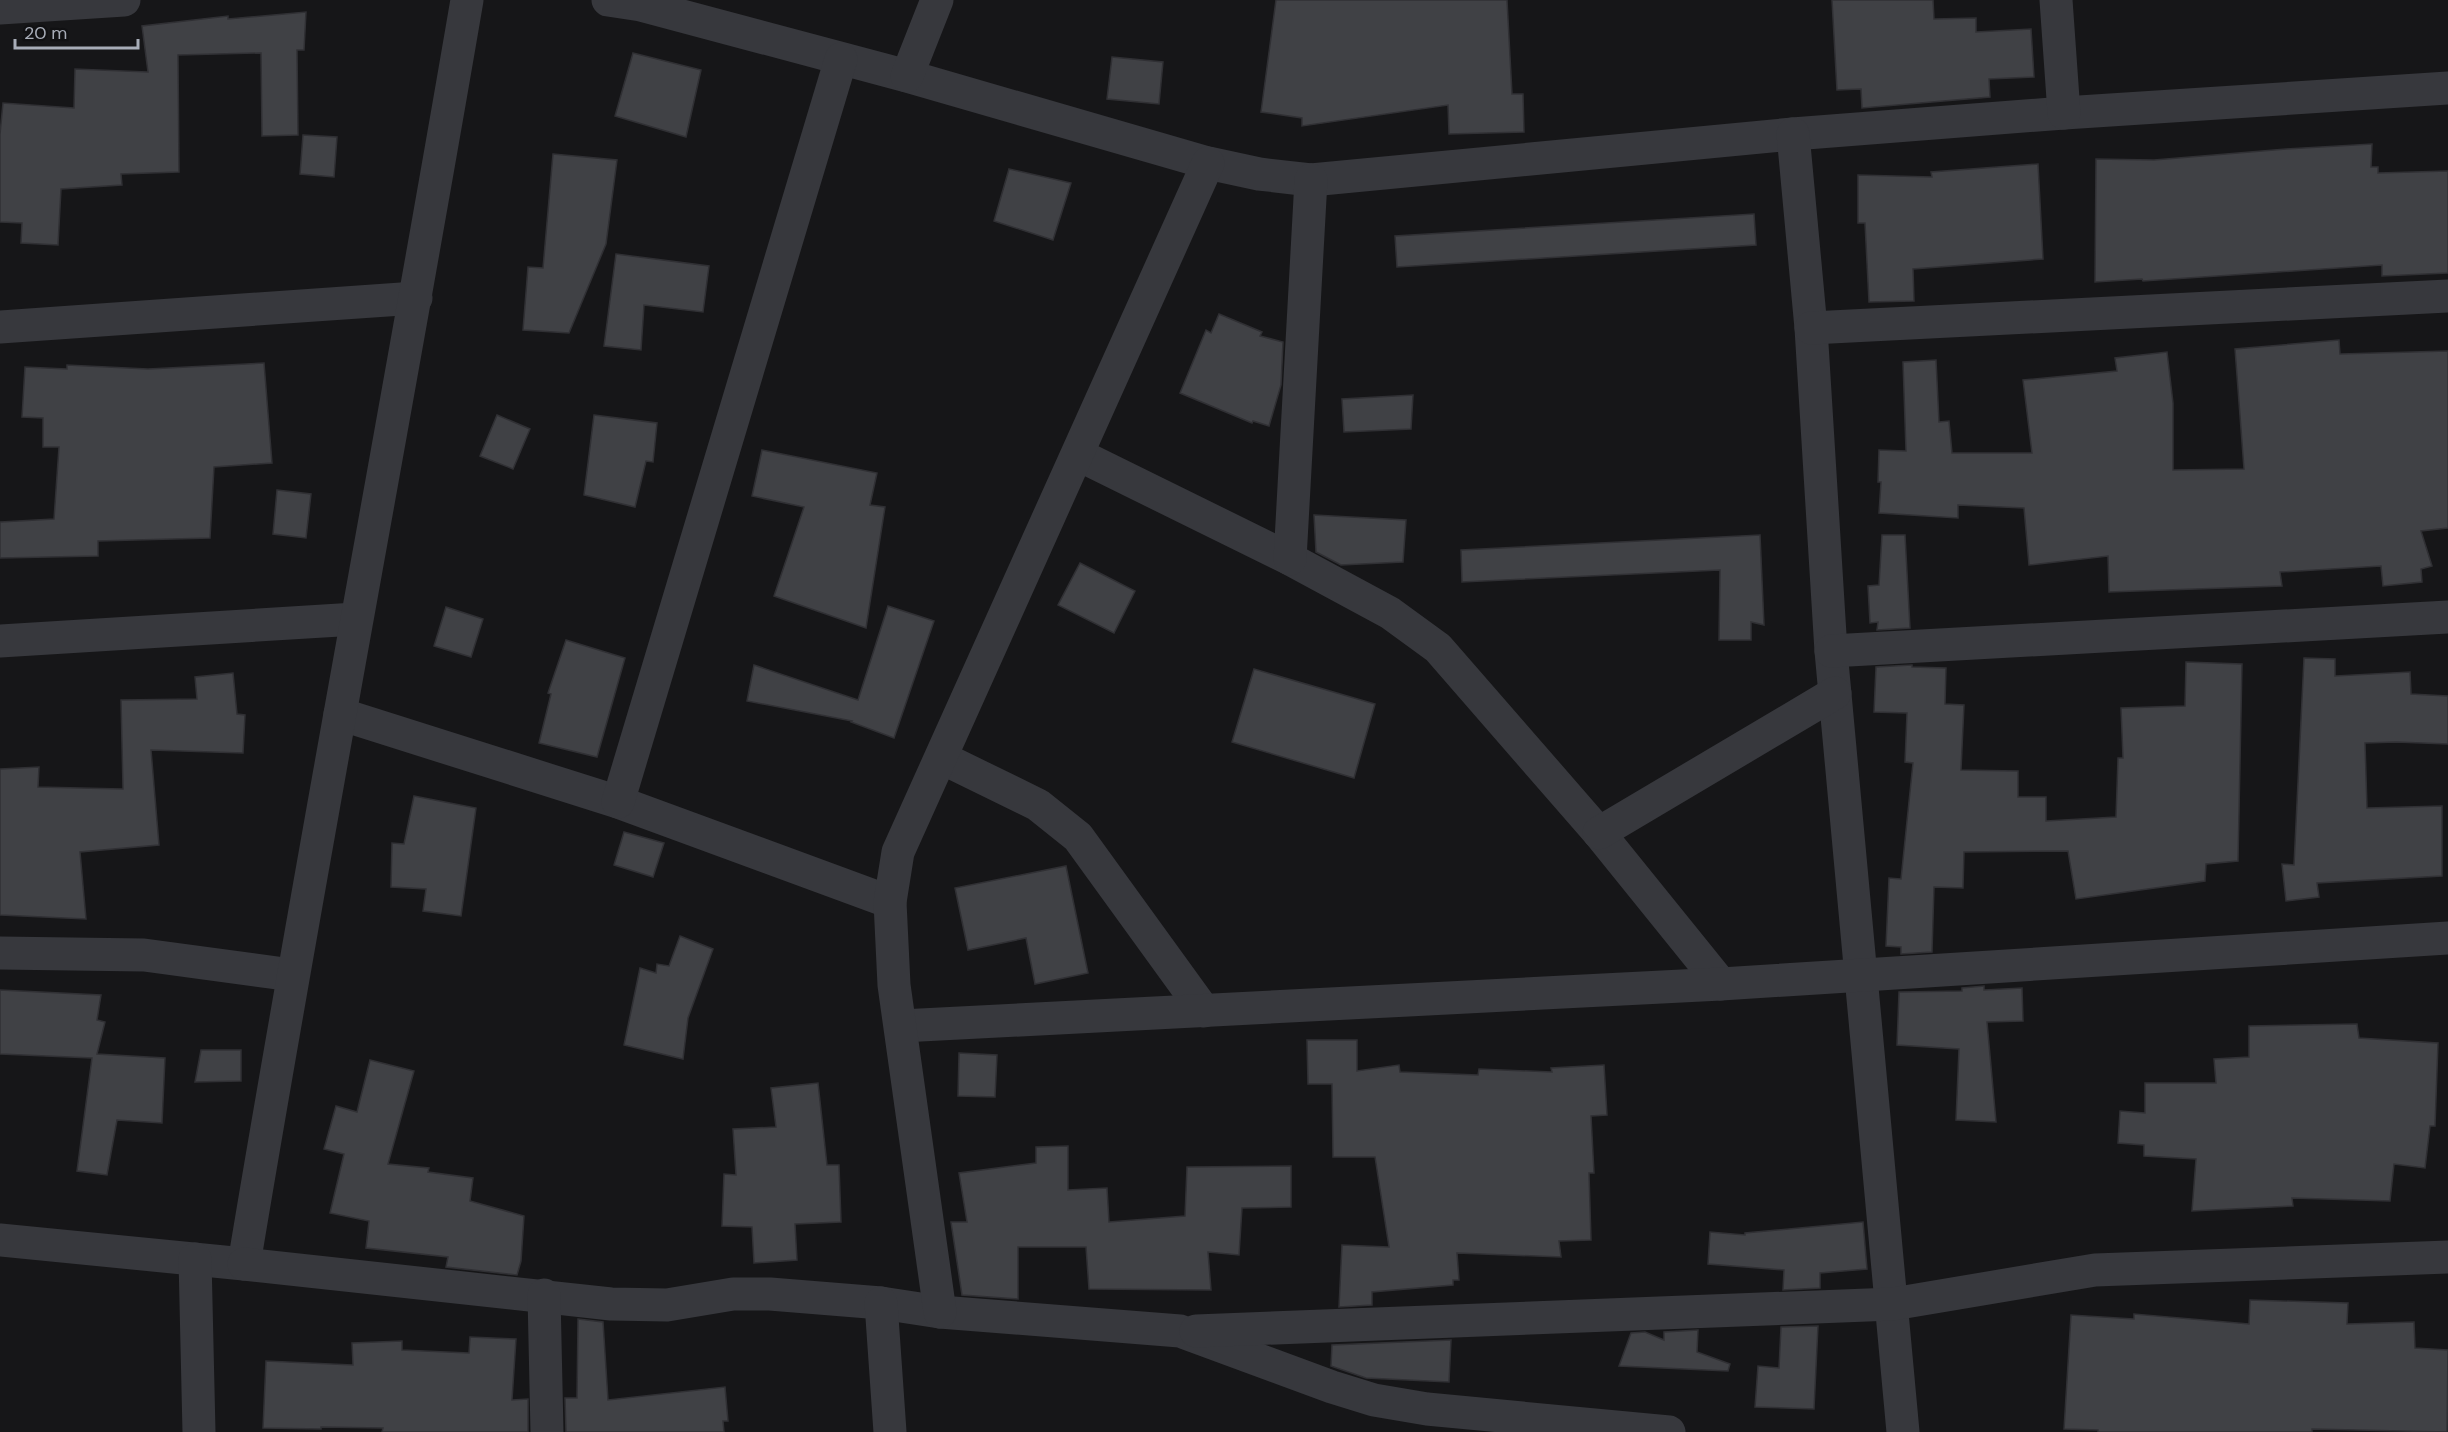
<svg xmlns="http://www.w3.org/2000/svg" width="2448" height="1432" font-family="'DM Sans',sans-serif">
  <rect width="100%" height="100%" fill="#161618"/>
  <!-- building -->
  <g fill="#404145" stroke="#303034" stroke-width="1.5">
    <polygon points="1276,0 1507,0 1512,94 1523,94 1524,132 1449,134 1448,105 1302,126 1302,118 1261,112"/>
    <polygon points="1832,0 1933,0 1934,19 1976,18 1976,32 2031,29 2034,77 1989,79 1990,97 1862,108 1861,89 1837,90"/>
    <polygon points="306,12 304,50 297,50 298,135 262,136 261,53 178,55 179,172 121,174 122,185 61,189 58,245 21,243 22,223 0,222 0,134 3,103 74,108 75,69 148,72 142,26 228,16 228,19"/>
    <polygon points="633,53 701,70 686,137 615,116"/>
    <polygon points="1112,57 1163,62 1159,104 1107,99"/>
    <polygon points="303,135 337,137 334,177 300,174"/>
    <polygon points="2372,144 2371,167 2378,167 2378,173 2448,171 2448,273 2382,276 2382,265 2143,281 2142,279 2095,282 2096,159 2154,160 2286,149"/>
    <polygon points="553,154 617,160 606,244 569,333 523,330 528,267 543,268"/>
    <polygon points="2038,164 2043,259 1913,269 1914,301 1869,302 1865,223 1858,223 1858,175 1932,177 1931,172"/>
    <polygon points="1009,169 1071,183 1053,240 994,221"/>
    <polygon points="1754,214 1756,245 1397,267 1395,236"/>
    <polygon points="616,254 709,266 703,312 644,305 641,350 604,346"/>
    <polygon points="1219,314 1262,332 1260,336 1283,342 1281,385 1269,426 1253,421 1252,423 1180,393 1206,330 1211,333"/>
    <polygon points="2339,340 2340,354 2448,351 2448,528 2421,531 2432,566 2421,569 2422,582 2383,586 2381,566 2280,572 2282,586 2109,592 2108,556 2029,565 2024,508 1958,505 1958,518 1879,513 1881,482 1878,482 1879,450 1906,451 1903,362 1936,360 1939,422 1949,421 1952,453 2032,453 2023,380 2117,371 2115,358 2167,352 2173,403 2173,470 2244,469 2235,349"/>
    <polygon points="264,363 272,463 214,467 210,538 98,541 98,556 0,558 0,522 54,519 59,447 43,447 43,418 22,417 25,367 67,369 67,365 148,369"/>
    <polygon points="1413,395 1411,429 1344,432 1342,399"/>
    <polygon points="497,415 530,429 513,469 480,456"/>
    <polygon points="594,415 657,423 653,462 646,461 635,507 584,495"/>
    <polygon points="762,450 877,473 870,505 885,507 866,628 774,596 804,507 752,496"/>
    <polygon points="277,490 311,494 306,538 273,534"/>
    <polygon points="1314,515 1406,520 1403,562 1341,565 1316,552"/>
    <polygon points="1760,535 1764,625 1751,622 1751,640 1719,640 1720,570 1462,582 1461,550"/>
    <polygon points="1882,535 1905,535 1910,628 1877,630 1878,622 1870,623 1868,586 1879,585"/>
    <polygon points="1080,563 1135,591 1114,633 1058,605"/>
    <polygon points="888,606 934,621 894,738 851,722 852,721 747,701 754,665 858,700"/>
    <polygon points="446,607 483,619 471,657 434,646"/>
    <polygon points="566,640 625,658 597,757 539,743 551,694 548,693"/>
    <polygon points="2304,658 2335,659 2335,676 2410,672 2411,694 2448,696 2448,744 2396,742 2365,743 2367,808 2442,806 2442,876 2317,883 2319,897 2286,901 2282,864 2294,865"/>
    <polygon points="2186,662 2242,664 2238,861 2206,864 2205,881 2076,899 2068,851 1964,852 1963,888 1934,887 1932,952 1901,954 1901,947 1886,946 1889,878 1901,879 1913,763 1905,762 1907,713 1874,712 1876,667 1912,665 1912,667 1946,668 1945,704 1964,705 1961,770 2018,771 2018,797 2046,797 2046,821 2116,817 2118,758 2123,758 2121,708 2185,706"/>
    <polygon points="1254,669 1375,704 1354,778 1232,742"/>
    <polygon points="233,673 237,714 245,715 243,753 151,750 159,845 80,852 86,919 0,915 0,769 39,767 38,787 123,789 121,700 197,699 195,677"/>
    <polygon points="414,796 476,808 461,916 423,911 426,889 391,887 392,843 404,844"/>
    <polygon points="624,832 664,843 653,877 614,865"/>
    <polygon points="1066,866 1088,973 1035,984 1026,938 968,950 955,888"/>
    <polygon points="680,936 713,949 688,1018 683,1059 624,1045 640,968 656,973 657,964 669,966"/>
    <polygon points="1984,986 1984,990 2022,988 2023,1021 1987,1022 1996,1122 1956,1120 1959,1049 1897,1045 1899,992 1962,991 1962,988"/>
    <polygon points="0,990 101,995 97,1020 105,1022 97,1054 165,1058 162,1123 117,1120 107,1175 77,1171 92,1058 0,1054"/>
    <polygon points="2357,1024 2359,1038 2438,1043 2435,1126 2430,1126 2425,1168 2394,1164 2390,1201 2292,1198 2293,1206 2192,1211 2196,1159 2144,1156 2144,1145 2118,1143 2120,1111 2145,1113 2145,1083 2216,1083 2214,1059 2249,1057 2249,1026"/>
    <polygon points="1307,1040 1357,1040 1357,1071 1399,1065 1400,1072 1478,1075 1479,1069 1552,1072 1551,1068 1604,1065 1607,1115 1591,1116 1594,1173 1589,1173 1591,1240 1559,1241 1561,1257 1457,1253 1459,1280 1453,1280 1453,1285 1372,1292 1372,1305 1339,1307 1342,1245 1389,1247 1375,1157 1333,1157 1332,1084 1308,1084"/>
    <polygon points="201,1050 241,1050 241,1081 195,1082"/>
    <polygon points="959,1053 997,1055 995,1097 958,1096"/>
    <polygon points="370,1060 414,1071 388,1164 429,1168 428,1172 473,1178 470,1201 524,1216 521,1261 517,1275 446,1267 448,1257 366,1248 369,1221 330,1213 344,1154 324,1149 336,1106 357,1112"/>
    <polygon points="818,1083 827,1165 839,1165 841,1222 795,1224 797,1260 754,1263 752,1227 722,1226 724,1174 736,1175 733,1129 776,1127 771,1088"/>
    <polygon points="1068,1146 1068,1190 1107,1188 1109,1222 1185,1216 1187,1167 1291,1166 1291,1207 1242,1208 1239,1255 1208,1252 1211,1290 1089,1289 1086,1247 1018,1247 1018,1299 962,1295 951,1222 967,1222 959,1173 1036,1163 1036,1147"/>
    <polygon points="1863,1222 1867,1269 1820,1273 1820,1288 1783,1290 1784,1270 1708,1264 1710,1232 1745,1235 1745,1233"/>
    <polygon points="2250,1300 2348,1303 2347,1324 2414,1322 2415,1348 2448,1350 2447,1432 2312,1429 2312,1432 2098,1432 2098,1430 2064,1429 2071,1315 2134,1319 2134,1314 2249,1324"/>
    <polygon points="578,1319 603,1322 608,1400 725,1387 728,1421 723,1421 724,1432 566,1432 565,1398 577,1398"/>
    <polygon points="1818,1326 1814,1409 1755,1407 1758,1366 1779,1368 1781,1327"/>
    <polygon points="1698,1330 1697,1352 1730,1364 1728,1371 1619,1366 1631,1333 1645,1332 1664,1340 1664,1332"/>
    <polygon points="470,1337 516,1339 512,1400 528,1399 528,1432 382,1432 383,1428 321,1427 321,1429 263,1428 266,1361 353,1365 352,1343 402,1341 402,1350 469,1353"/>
    <polygon points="1451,1340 1449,1382 1366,1378 1331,1366 1332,1345"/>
  </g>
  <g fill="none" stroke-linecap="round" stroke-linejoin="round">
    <!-- minor -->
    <g stroke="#37383d" stroke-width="33">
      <polyline points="608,0 641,5 907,76 1208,163 1259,174 1311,180 1793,134 2064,113 2448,88"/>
      <polyline points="2056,0 2064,113"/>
      <polyline points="0,8 124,0"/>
      <polyline points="907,76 937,0"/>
      <polyline points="1793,134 1811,328 1831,651 1903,1432"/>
      <polyline points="0,327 416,298"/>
      <polyline points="1811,328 2448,296"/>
      <polyline points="1079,455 1290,559 1390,613 1438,648 1599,833 1721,984"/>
      <polyline points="1290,559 1311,180"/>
      <polyline points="0,641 356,619"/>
      <polyline points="1831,651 2448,617"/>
      <polyline points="340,714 618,802 890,902"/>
      <polyline points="942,758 1038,805 1078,837 1204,1011"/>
      <polyline points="618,802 841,59"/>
      <polyline points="1599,833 1835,693"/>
      <polyline points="0,953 144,955 292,975"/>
      <polyline points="901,1026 1721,984 2448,938"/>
      <path d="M 0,1240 L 244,1264 C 314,842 395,422 467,0"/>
      <polyline points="195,1259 199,1432"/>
      <polyline points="244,1264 611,1304 667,1305 733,1294 770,1294 881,1303 940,1312 1180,1331 1332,1387 1374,1400 1427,1409 1669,1432"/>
      <polyline points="544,1295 547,1432"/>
      <polyline points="881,1303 890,1432"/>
      <polyline points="940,1312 894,985 890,902 898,852 1208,163"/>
      <polyline points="1196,1331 1893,1304 2095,1270 2448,1257"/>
    </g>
  </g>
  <!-- scale -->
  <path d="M15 39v9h123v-9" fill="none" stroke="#a8adb8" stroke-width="3"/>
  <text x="24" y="39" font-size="18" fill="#a8adb8" stroke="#111113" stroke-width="4.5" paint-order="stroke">20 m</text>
</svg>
